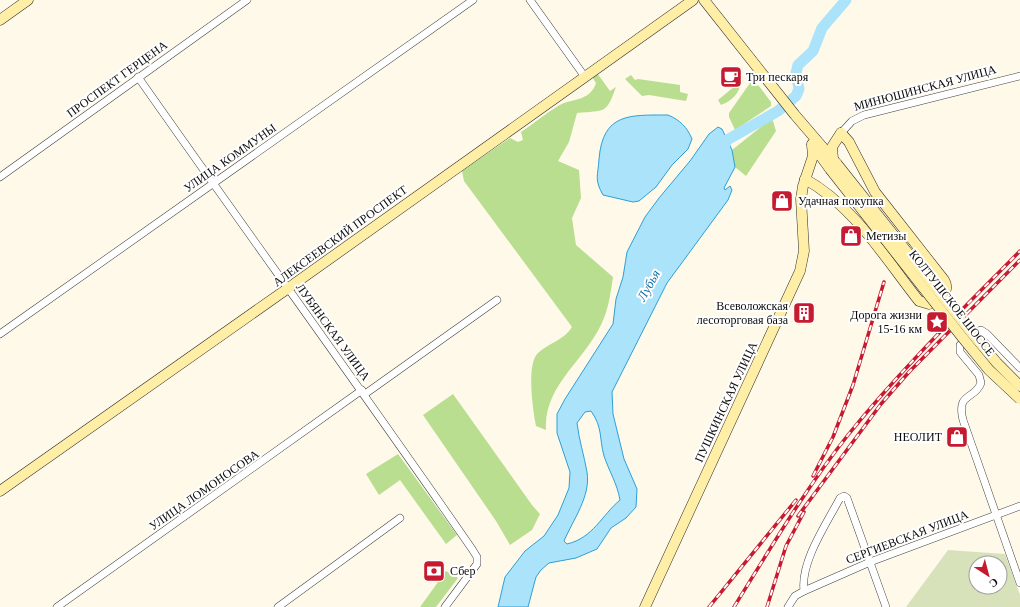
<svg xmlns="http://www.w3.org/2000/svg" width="1020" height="607" font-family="Georgia,serif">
  <rect width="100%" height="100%" fill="#fff9ea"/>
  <!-- forest -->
  <g fill="#b9de8f">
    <path d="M 597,73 L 610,91 L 616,87 C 606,115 605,110 577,113 L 569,142 L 558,161 L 579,170 L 581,198 L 572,218 L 576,245 L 613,277 C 611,290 609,306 604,318 C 589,358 543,384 546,430 L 536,426 C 533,411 526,364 538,353 C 549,343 564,340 572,327 L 464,181 L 462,171 L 510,138 L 518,142 L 523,140 L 521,132 C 533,124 545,114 558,106 C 571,98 590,102 596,83 L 592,77 Z"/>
    <polygon points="631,75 635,80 638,79 680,85 680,92 688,94 686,101 649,95 642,96 625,79"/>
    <path d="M 741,81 C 740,93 732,101 721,105 L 718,100 Z"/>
    <polygon points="750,83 759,86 771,102 771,106 735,130 729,117 729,113"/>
    <polygon points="772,118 776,131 746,176 735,167 732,150"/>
    <polygon points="453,394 532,505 540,514 532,530 510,545 496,521 423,415"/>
    <polygon points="398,454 457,535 446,544 400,480 379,495 366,474"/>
    <polygon points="446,571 458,578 436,607 420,607"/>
  </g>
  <!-- cemetery -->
  <path fill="#d8e2ba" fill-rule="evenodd" d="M 948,550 L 1005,554 L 1020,595 L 1020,607 L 906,607 ZM 976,563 L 1000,563 L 1000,587 L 976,587 Z"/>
  <!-- water -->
  <g fill="#abe3fb" stroke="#2ca0d7" fill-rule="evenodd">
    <path d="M 668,115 C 680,120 687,127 692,139 L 688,149 L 672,165 L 656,187 L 639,201 L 633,202 L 603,195 C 594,179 598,176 599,159 C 603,113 629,115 668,115 Z"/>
    <path d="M 718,127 L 722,129 L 732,150 L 735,167 L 724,188 L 725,190 L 730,186 L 732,190 L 728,200 L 667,283 L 612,392 L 613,414 L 624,459 L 637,489 L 636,507 L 626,518 L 611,528 L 597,549 L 576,558 L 549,563 L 541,570 L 536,577 L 528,607 L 498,607 L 505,577 L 525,551 L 544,536 L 558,515 L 569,488 L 570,472 L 557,433 L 557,414 L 565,399 L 613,324 L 616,299 L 623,277 L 627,252 L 645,217 L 659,198 L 690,161 L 709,134 ZM 591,411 C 603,428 599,438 604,456 C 609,471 617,483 620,500 C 602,515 593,538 567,544 L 564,541 C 573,520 591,496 587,472 C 584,455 579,440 577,423 L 585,412 Z"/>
  </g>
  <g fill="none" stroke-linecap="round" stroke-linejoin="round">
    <!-- river -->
    <polyline stroke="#abe3fb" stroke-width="11" points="720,153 727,140 778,111 796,96 799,89 796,73 798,65 813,51 822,28 846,0"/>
    <!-- street casing -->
    <g stroke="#3f3f3f" stroke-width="8">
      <g id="street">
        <polyline points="530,0 585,77"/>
        <path d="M 138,77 C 249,235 362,390 472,549 L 477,557 L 477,564 L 445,607"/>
        <polyline points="841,133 852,121 864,115 1020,76"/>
        <polyline points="0,177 247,0"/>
        <polyline points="0,334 473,0"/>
        <path d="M 1020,368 L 987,334 L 981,330 L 973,333 L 960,345 L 960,352 L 979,375 L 981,383 C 975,400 956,392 963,420 L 1020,583"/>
        <polyline points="365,394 497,300"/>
        <polyline points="804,591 870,562 1020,506"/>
        <polyline points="57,607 362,390"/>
        <polyline points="278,607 400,518"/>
        <path d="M 788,607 L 795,596 L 804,591 C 800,562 827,523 840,498 L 844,496 L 847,498 L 886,607"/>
      </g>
    </g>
    <!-- secondary casing -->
    <g stroke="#2e2e2e" stroke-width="11">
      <g id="secondary">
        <polyline points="704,0 795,115 837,164"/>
        <polyline points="0,20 28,0"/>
        <polyline points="812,144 830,169"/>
        <polyline points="833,159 832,147 841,133"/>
        <path d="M 805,179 C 854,206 885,258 919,301 L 929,304 C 939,300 951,291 944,280 L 875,192 L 849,142 L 841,133"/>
        <polyline points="0,491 287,289 693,0"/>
        <polyline points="645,607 800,271 804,251 801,199 803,186 813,156 812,145"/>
      </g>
    </g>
    <!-- street -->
    <use href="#street" stroke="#fff" stroke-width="7"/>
    <!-- secondary -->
    <use href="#secondary" stroke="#ffeea5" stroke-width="10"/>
    <!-- rail casing -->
    <g stroke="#c51a30" stroke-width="3.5">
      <g id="rail">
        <polyline points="813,476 833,437 853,385 884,282"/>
        <polyline points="798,516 881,404 909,372 1020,260"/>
        <polyline points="709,607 796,500"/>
        <path d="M 734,607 C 770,549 806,488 848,435 C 901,369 961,311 1020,251"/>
        <polyline points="767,607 786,546 804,512"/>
      </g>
    </g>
    <!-- rail -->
    <use href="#rail" stroke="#fff" stroke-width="2" stroke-dasharray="6" stroke-linecap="butt"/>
    <!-- secondary-bridge casing -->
    <g stroke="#2e2e2e" stroke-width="11" stroke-linecap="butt">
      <g id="secondary-bridge">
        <polyline points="837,164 970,331 997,363 1020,386"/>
        <polyline points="830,169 962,337 989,370 1020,399"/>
      </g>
    </g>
    <!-- secondary-bridge -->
    <use href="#secondary-bridge" stroke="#ffeea5" stroke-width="10"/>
  </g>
  <!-- icons -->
  <defs>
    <g id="cafe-square" transform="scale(1.15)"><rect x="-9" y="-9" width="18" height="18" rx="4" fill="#c51a30" stroke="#fff"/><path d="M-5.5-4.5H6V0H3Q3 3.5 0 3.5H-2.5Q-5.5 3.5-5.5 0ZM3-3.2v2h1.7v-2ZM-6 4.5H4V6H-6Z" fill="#fff"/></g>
    <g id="shop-square" transform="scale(1.15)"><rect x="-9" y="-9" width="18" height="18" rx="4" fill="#c51a30" stroke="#fff"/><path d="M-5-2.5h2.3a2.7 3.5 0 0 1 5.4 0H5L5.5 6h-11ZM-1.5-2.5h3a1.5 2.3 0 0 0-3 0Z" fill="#fff"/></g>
    <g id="building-square" transform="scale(1.15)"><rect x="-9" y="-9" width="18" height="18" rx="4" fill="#c51a30" stroke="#fff"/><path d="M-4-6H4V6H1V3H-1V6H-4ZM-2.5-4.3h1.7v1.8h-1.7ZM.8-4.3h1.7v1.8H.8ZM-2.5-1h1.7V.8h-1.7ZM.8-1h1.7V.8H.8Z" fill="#fff"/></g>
    <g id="sight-square" transform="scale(1.15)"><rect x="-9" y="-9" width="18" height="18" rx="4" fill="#c51a30" stroke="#fff"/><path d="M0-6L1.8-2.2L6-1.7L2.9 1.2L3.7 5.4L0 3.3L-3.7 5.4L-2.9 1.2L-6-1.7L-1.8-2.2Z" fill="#fff"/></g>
    <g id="bank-square" transform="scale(1.15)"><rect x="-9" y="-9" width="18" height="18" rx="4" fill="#c51a30" stroke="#fff"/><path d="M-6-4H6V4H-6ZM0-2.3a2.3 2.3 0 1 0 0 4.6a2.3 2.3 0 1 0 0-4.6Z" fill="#fff"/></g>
  </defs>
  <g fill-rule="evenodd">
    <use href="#cafe-square" x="731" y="77"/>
    <use href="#shop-square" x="782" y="201"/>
    <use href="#shop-square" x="851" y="236"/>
    <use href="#building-square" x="804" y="313"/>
    <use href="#sight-square" x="937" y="322"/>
    <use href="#shop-square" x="957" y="437"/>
    <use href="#bank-square" x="434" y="571"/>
  </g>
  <g text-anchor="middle" stroke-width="4" stroke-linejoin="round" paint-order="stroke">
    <!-- poi labels -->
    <g font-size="12" fill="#0c0c0c" stroke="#fff" text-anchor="start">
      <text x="746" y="81">Три пескаря</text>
      <text x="798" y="205">Удачная покупка</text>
      <text x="866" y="240">Метизы</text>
      <text x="788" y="310" text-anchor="end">Всеволожская<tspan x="788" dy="14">лесоторговая база</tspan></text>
      <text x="922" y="319" text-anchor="end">Дорога жизни<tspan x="922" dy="14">15-16 км</tspan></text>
      <text x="942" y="441" text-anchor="end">НЕОЛИТ</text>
      <text x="450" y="575">Сбер</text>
    </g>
    <!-- street labels -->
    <g font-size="12" fill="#0c0c0c" stroke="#fff">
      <text transform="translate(117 79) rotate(-36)" y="4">ПРОСПЕКТ ГЕРЦЕНА</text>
      <text transform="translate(925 88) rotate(-15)" y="4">МИНЮШИНСКАЯ УЛИЦА</text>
      <text transform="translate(230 158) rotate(-35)" y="4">УЛИЦА КОММУНЫ</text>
      <text transform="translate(340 236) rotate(-36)" y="4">АЛЕКСЕЕВСКИЙ ПРОСПЕКТ</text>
      <text transform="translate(952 303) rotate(52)" y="4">КОЛТУШСКОЕ ШОССЕ</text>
      <text transform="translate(333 332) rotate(54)" y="4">ЛУБЯНСКАЯ УЛИЦА</text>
      <text transform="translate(726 402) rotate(-65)" y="4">ПУШКИНСКАЯ УЛИЦА</text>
      <text transform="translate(204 490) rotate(-35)" y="4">УЛИЦА ЛОМОНОСОВА</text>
      <text transform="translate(907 537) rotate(-21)" y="4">СЕРГИЕВСКАЯ УЛИЦА</text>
    </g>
    <!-- water labels -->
    <g font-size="13" font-style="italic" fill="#0d6fa6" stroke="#fff">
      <text transform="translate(648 285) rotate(-61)" y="5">Лубья</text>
    </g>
  </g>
  <!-- north arrow -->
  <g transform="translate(988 575) rotate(144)"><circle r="19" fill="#ffffff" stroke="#9e9e9e"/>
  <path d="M0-3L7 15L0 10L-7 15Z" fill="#c51a30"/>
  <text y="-6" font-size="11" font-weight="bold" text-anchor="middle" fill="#0c0c0c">С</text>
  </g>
</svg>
